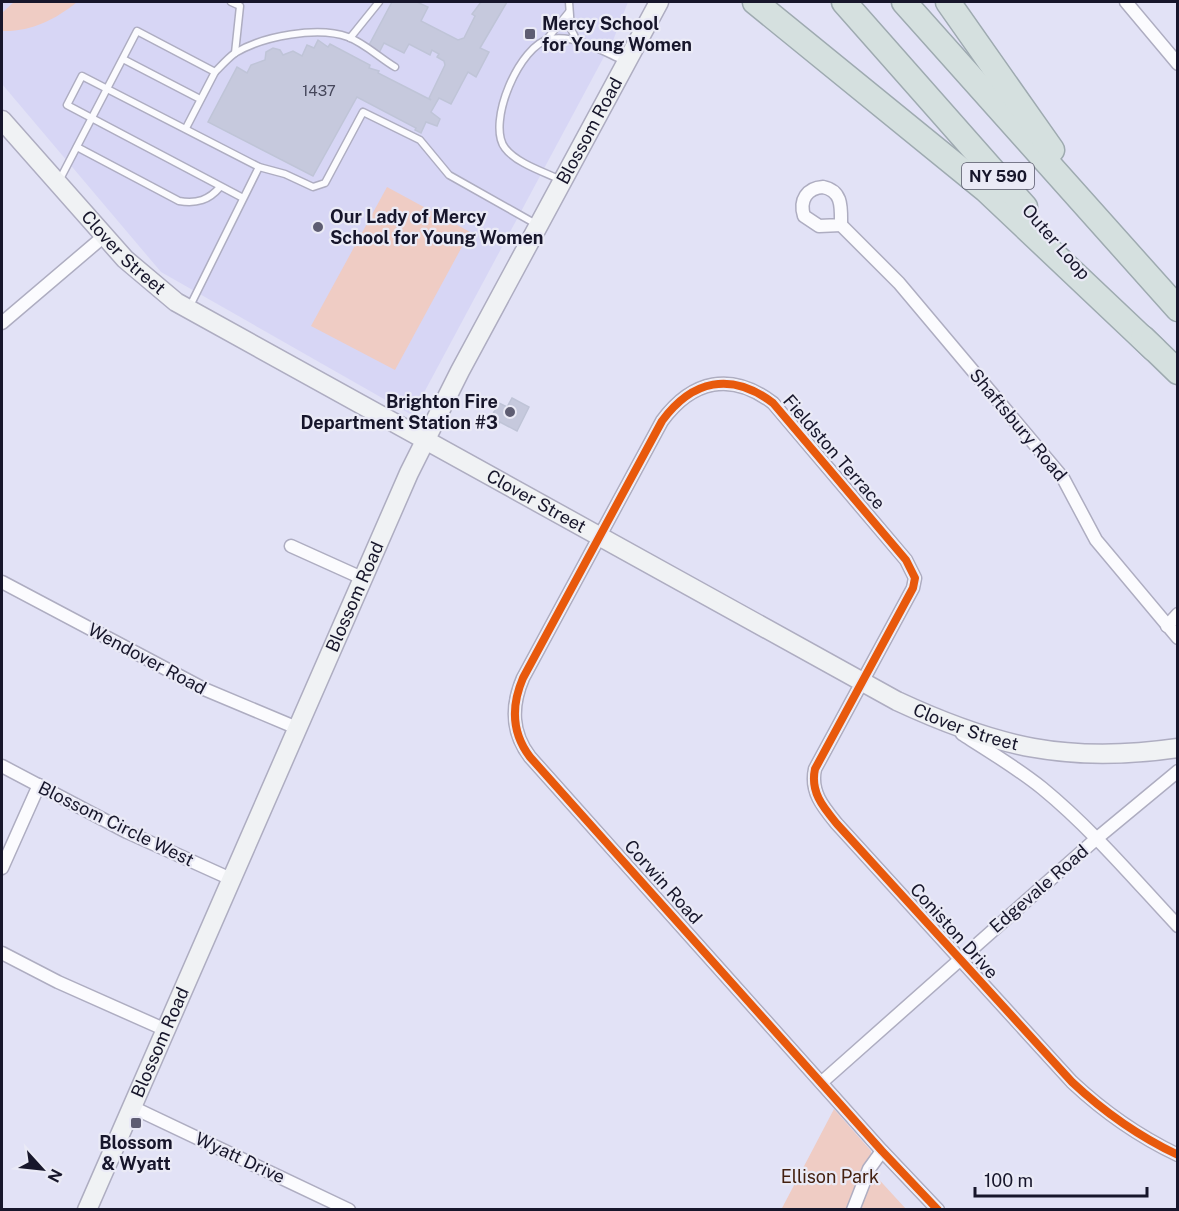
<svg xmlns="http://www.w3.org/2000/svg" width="1179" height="1211" font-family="'Public Sans',sans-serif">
  <rect width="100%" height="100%" fill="#e2e2f6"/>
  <!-- built -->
  <polygon fill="#d7d6f5" points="2,2 628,2 614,38 412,415 161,272 2,84"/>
  <!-- green -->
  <g fill="#efccc4">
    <path d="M 14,2 L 77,2 C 55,20 30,32 2,31 L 2,13 Z"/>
    <polygon points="387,187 470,232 395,370 311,326"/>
    <polygon points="834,1109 871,1151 871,1158 847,1209 781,1210"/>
    <polygon points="873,1173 906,1209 857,1210"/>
  </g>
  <!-- building -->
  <g fill="#c6c9dd" stroke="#bfc4d7" stroke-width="1.5">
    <polygon points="392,2 417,2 428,7 421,21 458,40 464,38 475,16 472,14 481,2 507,2 480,48 489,52 476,77 468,72 451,104 439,98 431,112 440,119 437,126 426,122 421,133 415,130 416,128 357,97 313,176 208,122 237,67 247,73 251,65 265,60 266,52 273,48 280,50 283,55 293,51 302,56 307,45 314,48 318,40 328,47 330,44 370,65 369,68 379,71 378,73 431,100 429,98 445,65 444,61 437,57 439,54 432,50 430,55 409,44 404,53 384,43 379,53 368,47"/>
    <polygon points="512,398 529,407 517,431 500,422 498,426 493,423 495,420 491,417 499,403 507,407"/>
  </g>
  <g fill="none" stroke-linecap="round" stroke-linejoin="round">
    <!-- lane casing -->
    <g stroke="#aeadc1" stroke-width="9">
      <g id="lane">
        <polyline points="231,2 240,6 235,53"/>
        <polyline points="569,2 571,29 576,39"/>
        <polyline points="350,38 379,2"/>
        <polyline points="547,39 569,12"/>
        <polyline points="123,59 200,99"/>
        <path d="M 215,72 C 221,66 228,58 235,53 C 263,36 318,26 348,37 C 364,43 380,58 395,67"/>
        <path d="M 77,147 L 179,201 C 197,204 209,200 220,187"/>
        <path d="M 561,180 C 544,172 516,163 505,148 C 486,123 520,44 550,39 C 577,35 600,50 624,61"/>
        <polyline points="59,181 137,31 215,72 186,128"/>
        <polyline points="243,198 67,105 82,76 259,167 285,174 313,187 325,183 363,112 420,140 449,175 536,224"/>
        <polyline points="190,306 259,167"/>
      </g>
    </g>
    <!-- street casing -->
    <g stroke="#aeadc1" stroke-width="15">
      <g id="street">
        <polyline points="1126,2 1178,64"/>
        <path d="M 823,187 C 843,191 841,208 841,225 L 819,226 L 804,216 C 799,200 807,188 823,187 Z"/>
        <polyline points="841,225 899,283 1063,478 1096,540 1178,638"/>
        <polyline points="2,323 103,237"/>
        <polyline points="291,546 362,578"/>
        <polyline points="2,582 204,689 297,728"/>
        <polyline points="1167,626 1178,614"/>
        <path d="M 962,734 C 989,751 1017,768 1042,788 C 1092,829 1134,879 1178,926"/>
        <polyline points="2,766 127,832 231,879"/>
        <polyline points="2,868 39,785"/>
        <polyline points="2,953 58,982 166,1030"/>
        <polyline points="822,1082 1096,839 1178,771"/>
        <polyline points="132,1107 349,1210"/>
        <polyline points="853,1210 869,1169 882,1151"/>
        <path d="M 938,1210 L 882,1151 L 530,757 C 511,732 511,706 523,678 L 662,421 C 692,380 731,371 773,403 L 906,560 L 915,578 L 913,588 L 815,769 C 810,792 823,807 837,824 L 1072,1082 C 1104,1112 1138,1136 1178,1155"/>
      </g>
    </g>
    <!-- secondary casing -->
    <g stroke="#aeadc1" stroke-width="21">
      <g id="secondary">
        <path id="s1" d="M 2,120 L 125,259 L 176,302 L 897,701 C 996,747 1067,764 1178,748"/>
        <path id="s2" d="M 87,1210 L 409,473 L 460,371 L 659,2"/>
      </g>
    </g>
    <!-- highway casing -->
    <g stroke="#9eaab0" stroke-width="27">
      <g id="highway">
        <polyline points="755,2 986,190 1154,349"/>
        <polyline points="844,2 1025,207"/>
        <polyline points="904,2 1178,309"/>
        <polyline points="948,2 1052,150"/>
        <polyline points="1143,338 1178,372"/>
      </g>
    </g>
    <!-- lane -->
    <use href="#lane" stroke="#fbfbfe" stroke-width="6"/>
    <!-- street -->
    <use href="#street" stroke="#fbfbfe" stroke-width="12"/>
    <!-- secondary -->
    <use href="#secondary" stroke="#f0f2f4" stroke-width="18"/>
    <!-- highway -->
    <use href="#highway" stroke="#d5e0df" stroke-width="24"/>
    <!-- cycleway casing -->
    <g stroke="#eaeaf6" stroke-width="11">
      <path id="cycleway" d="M 938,1210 L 882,1151 L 530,757 C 511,732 511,706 523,678 L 662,421 C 692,380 731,371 773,403 L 906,560 L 915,578 L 913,588 L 815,769 C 810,792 823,807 837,824 L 1072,1082 C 1104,1112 1138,1136 1178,1155"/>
    </g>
    <!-- cycleway -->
    <use href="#cycleway" stroke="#e8590c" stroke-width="8"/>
  </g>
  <!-- markers -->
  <g fill="#5e5d72" stroke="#eaeaf6" stroke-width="2">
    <rect x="524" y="28" width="12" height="12" rx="3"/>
    <circle cx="318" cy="227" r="6"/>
    <circle cx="510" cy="412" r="6"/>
    <rect x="130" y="1117" width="12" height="12" rx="3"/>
  </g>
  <g text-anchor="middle" stroke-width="4.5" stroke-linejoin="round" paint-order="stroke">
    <!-- number labels -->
    <g font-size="15" fill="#46475b">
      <text x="319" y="96">1437</text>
    </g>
    <!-- shield labels -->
    <rect fill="#eaeaf6" stroke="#565668" stroke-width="1.5" x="962" y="163" width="72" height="26" rx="4.5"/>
    <g font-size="16" font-weight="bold" fill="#17162b">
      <text x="998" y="182">NY 590</text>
    </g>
    <!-- poi labels -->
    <g font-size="18" font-weight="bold" fill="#17162b" stroke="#eaeaf6" text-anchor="start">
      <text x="542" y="30">Mercy School<tspan x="542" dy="21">for Young Women</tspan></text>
      <text x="330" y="223">Our Lady of Mercy<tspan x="330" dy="21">School for Young Women</tspan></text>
      <text x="498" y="408" text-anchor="end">Brighton Fire<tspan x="498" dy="21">Department Station #3</tspan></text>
      <text x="136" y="1149" text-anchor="middle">Blossom<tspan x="136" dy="21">&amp; Wyatt</tspan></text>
    </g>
    <!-- street labels -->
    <g font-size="18" fill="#17162b" stroke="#eaeaf6">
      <text dy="6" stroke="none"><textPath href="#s2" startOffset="1191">Blossom Road</textPath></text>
      <text transform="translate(1056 242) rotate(49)" y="6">Outer Loop</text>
      <text dy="6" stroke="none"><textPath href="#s1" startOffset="180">Clover Street</textPath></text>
      <text transform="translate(1018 425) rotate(50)" y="6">Shaftsbury Road</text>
      <text transform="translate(834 452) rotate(49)" y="6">Fieldston Terrace</text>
      <text dy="6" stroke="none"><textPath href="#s1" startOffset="664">Clover Street</textPath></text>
      <text dy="6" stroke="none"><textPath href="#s2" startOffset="669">Blossom Road</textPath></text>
      <text transform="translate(147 659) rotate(28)" y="6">Wendover Road</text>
      <text dy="6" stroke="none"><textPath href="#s1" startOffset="1150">Clover Street</textPath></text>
      <text transform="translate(116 824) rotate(26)" y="6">Blossom Circle West</text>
      <text transform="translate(663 882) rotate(48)" y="6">Corwin Road</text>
      <text transform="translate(1039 889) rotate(-41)" y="6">Edgevale Road</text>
      <text transform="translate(954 931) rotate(48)" y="6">Coniston Drive</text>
      <text dy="6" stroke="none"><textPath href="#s2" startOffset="183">Blossom Road</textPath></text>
      <text transform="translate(240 1158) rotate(25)" y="6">Wyatt Drive</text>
    </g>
    <!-- park labels -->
    <g font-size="18" fill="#452211" stroke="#eaeaf6">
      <text x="830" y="1183">Ellison Park</text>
    </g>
  </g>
  <!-- border -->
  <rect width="1179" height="1211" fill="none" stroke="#17162b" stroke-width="6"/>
  <!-- north arrow -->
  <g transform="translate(42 1169) rotate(117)" stroke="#eaeaf6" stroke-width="4.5" paint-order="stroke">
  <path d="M0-4.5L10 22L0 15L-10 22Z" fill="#17162b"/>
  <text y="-9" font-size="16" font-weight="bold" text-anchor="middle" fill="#17162b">N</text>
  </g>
  <!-- scale -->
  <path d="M975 1187v9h172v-9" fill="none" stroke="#17162b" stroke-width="3"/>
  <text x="984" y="1187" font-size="18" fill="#17162b" stroke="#eaeaf6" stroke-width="4.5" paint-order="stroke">100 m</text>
</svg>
